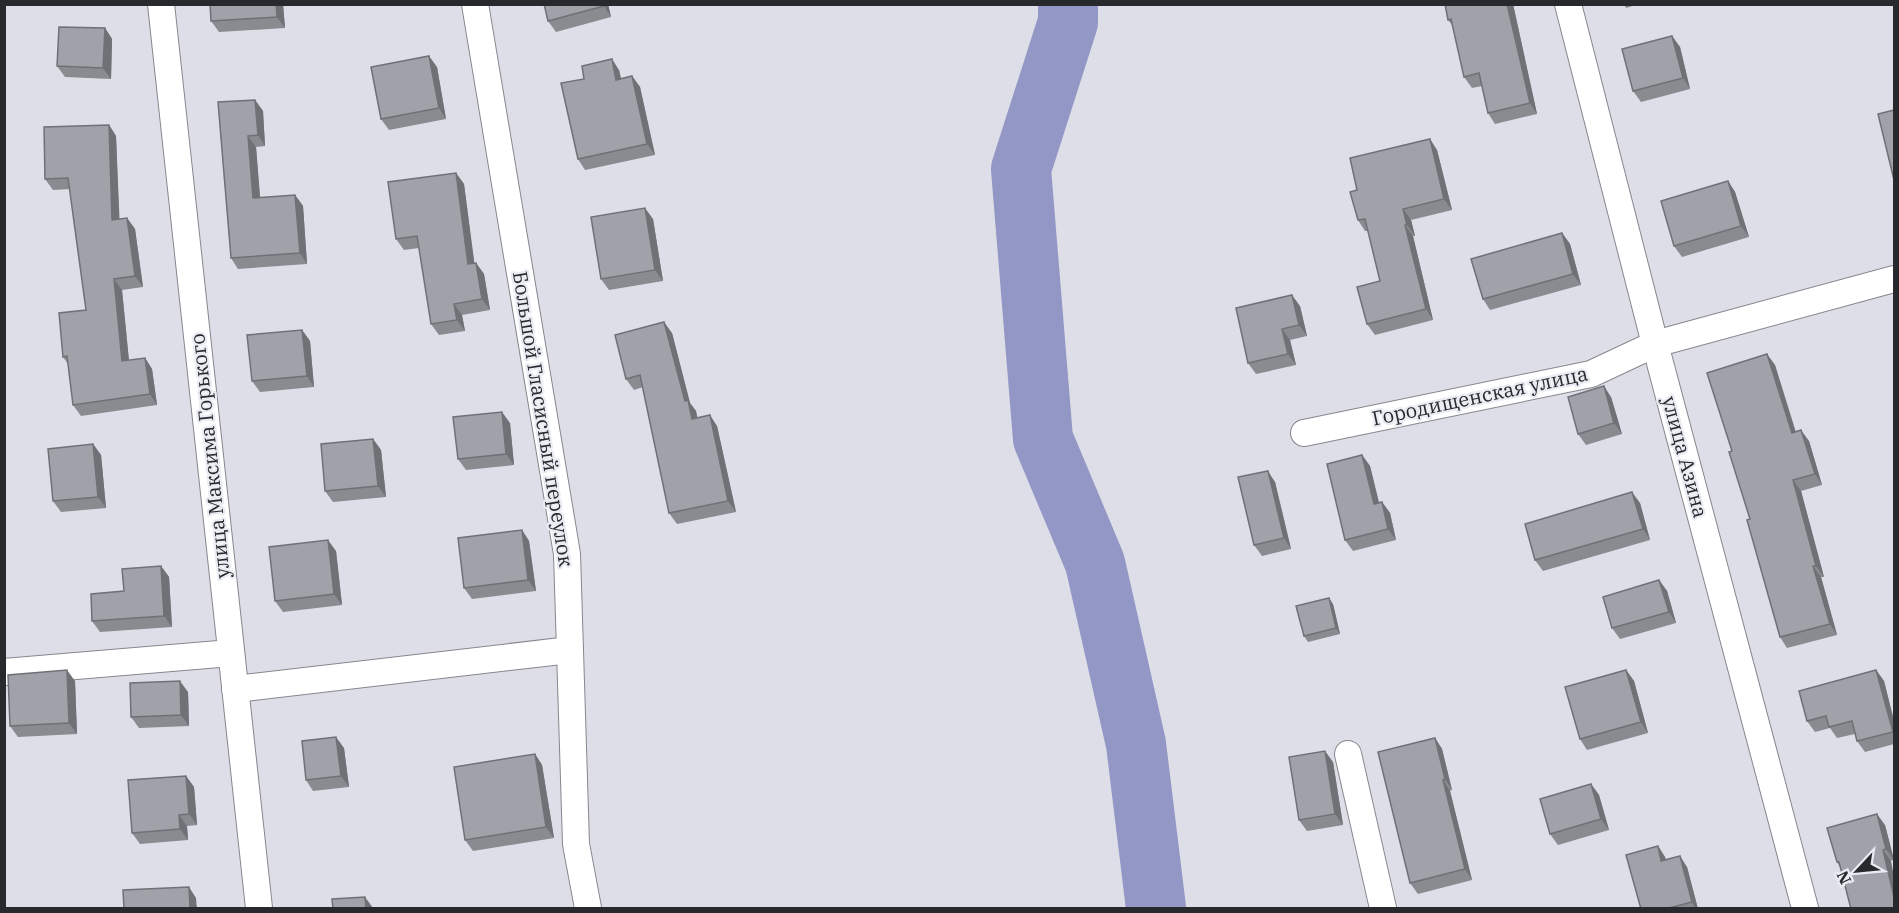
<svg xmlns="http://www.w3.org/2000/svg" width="1899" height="913" font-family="'IBM Plex Serif',serif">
  <rect width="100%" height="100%" fill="#dddee7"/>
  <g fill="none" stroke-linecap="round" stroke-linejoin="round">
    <!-- river -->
    <polyline stroke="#9297c6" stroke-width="60" points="1068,4 1068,22 1021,169 1043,439 1095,563 1136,744 1156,908"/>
    <!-- minor casing -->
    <g stroke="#86878e" stroke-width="28">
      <g id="minor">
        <polyline points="161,4 259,908"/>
        <polyline points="475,4 567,554 576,844 588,908"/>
        <polyline points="1568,4 1655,344 1805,908"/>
        <polyline points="1304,433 1591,374 1655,344 1894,279"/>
        <polyline points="4,672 231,653"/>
        <polyline points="235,689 570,650"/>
        <polyline points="1348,754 1383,908"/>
      </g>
    </g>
    <!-- minor -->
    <use href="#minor" stroke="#fff" stroke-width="26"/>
  </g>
  <!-- wall -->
  <g fill="#8a8a91">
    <polygon points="283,4 285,28 219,32 211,21"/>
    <polygon points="608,4 611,17 556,32 548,21"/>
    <polygon points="1445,4 1513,4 1537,114 1495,124 1488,113 1482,86 1472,88 1464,77 1453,26 1448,20"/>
    <polygon points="1624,4 1639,4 1626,8"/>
    <polygon points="105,28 112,39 111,79 65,77 57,66"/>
    <polygon points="1672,36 1680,47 1690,89 1641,102 1633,91"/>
    <polygon points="437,67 446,119 389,130 381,119"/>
    <polygon points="619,70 621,79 632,76 640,87 655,155 585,170 578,159 584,79"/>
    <polygon points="255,100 263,111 265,146 256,147 260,198 295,195 303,206 307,264 238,269 231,258 218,102"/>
    <polygon points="109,125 116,136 119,219 127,218 135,229 143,287 122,290 129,360 145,358 152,369 157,405 81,416 73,405 68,364 63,357 86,310 70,189 53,190 45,179"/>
    <polygon points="1437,150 1452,210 1411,220 1415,236 1413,236 1433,320 1375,335 1367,324 1380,281 1368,231 1365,231 1358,220 1357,190"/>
    <polygon points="456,173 464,184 474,263 476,263 484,274 490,310 462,315 465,331 439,335 431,324 419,248 404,250 396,239"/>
    <polygon points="1728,181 1735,192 1749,237 1682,257 1674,246"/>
    <polygon points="653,219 663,281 609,290 601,279"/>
    <polygon points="1562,233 1570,244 1581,285 1490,310 1483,299"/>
    <polygon points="1300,306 1307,336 1290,340 1296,365 1256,374 1248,363"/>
    <polygon points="302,330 310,341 314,387 260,392 252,381"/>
    <polygon points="672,333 690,403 696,411 697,418 717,426 736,512 677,524 669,513 643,387 634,390 626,379"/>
    <polygon points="1775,365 1796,432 1809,441 1822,485 1801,491 1824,577 1821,577 1837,635 1787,648 1780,637 1732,451"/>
    <polygon points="1611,397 1622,434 1586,445 1578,434"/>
    <polygon points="510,423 514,465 466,470 458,459"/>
    <polygon points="373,439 381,450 386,497 333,502 325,491"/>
    <polygon points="93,444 101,455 106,508 61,512 53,501"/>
    <polygon points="1362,455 1370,466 1379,503 1382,502 1390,513 1396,540 1353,551 1345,540"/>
    <polygon points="1275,482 1291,549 1262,556 1254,545"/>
    <polygon points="1640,503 1650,540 1543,571 1535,560"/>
    <polygon points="522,530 529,541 536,591 472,599 464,588"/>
    <polygon points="336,551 342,605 283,612 275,601"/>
    <polygon points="161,566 169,577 172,627 100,632 92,621 124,591"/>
    <polygon points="1659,580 1667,591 1676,623 1620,639 1612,628"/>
    <polygon points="1333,604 1340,634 1308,642 1304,636"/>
    <polygon points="1626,670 1634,681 1648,733 1587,750 1580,739"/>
    <polygon points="1876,670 1884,681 1894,721 1894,744 1865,752 1857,741 1855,734 1837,738 1830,728 1815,732 1807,721"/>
    <polygon points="75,681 77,734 18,737 10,726"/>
    <polygon points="188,692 189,726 139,728 131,717"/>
    <polygon points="1435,738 1442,749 1452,790 1450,791 1472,880 1418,894 1410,883"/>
    <polygon points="344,748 349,787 313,791 306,780"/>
    <polygon points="535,754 542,765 554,838 473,851 465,840"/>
    <polygon points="1333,762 1343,825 1307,831 1299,820"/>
    <polygon points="186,776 194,787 197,825 187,826 188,840 140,844 132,833"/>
    <polygon points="1591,784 1599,795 1609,830 1558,845 1550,834"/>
    <polygon points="1885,825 1894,860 1841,869 1837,862"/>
    <polygon points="1658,846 1665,857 1666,860 1687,867 1698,909 1641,909"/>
  </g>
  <!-- shaded-wall -->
  <g fill="#707176">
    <polygon points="276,4 283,4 285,28 277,17"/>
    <polygon points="603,4 608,4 611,17 604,6"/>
    <polygon points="1507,4 1513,4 1537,114 1530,103"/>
    <polygon points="105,28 112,39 111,79 103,68"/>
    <polygon points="1672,36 1680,47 1690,89 1683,78"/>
    <polygon points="429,56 437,67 446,119 439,108"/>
    <polygon points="612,59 619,70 624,91 616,80"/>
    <polygon points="632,76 640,87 655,155 647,144"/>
    <polygon points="255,100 263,111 265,146 258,135"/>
    <polygon points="109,125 116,136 120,231 112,220"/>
    <polygon points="248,136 256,147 261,209 253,198"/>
    <polygon points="1430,139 1437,150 1452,210 1444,199"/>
    <polygon points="456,173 464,184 476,275 468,264"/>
    <polygon points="1728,181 1735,192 1749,237 1741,226"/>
    <polygon points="295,195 303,206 307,264 300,253"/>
    <polygon points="645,208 653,219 663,281 655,270"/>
    <polygon points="1403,209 1411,220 1415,236 1407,225"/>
    <polygon points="127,218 135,229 143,287 135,276"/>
    <polygon points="1405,225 1413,236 1433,320 1426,309"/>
    <polygon points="1562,233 1570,244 1581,285 1573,274"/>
    <polygon points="476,263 484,274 490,310 482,299"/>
    <polygon points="114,279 122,290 130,372 122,361"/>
    <polygon points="1292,295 1300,306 1307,336 1299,325"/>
    <polygon points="454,304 462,315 465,331 457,320"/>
    <polygon points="664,322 672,333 690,403 696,411 700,430 692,419 685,401"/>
    <polygon points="1282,329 1290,340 1296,365 1288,354"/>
    <polygon points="302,330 310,341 314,387 307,376"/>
    <polygon points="1767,354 1775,365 1799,444 1792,433"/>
    <polygon points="145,358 152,369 157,405 150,394"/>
    <polygon points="1604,386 1611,397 1622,434 1614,423"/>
    <polygon points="502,412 510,423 514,465 506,454"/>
    <polygon points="710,415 717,426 736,512 728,501"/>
    <polygon points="1801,430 1809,441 1822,485 1815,474"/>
    <polygon points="373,439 381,450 386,497 378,486"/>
    <polygon points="93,444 101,455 106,508 98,497"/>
    <polygon points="1362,455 1370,466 1382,515 1374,504"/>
    <polygon points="1268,471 1275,482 1291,549 1284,538"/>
    <polygon points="1793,480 1801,491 1824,577 1816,566"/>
    <polygon points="1632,492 1640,503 1650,540 1643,529"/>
    <polygon points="1382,502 1390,513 1396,540 1388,529"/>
    <polygon points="522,530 529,541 536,591 528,580"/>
    <polygon points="328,540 336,551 342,605 334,594"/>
    <polygon points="161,566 169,577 172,627 164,616"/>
    <polygon points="1813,566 1821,577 1837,635 1830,624"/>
    <polygon points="1659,580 1667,591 1676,623 1669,612"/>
    <polygon points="1329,598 1333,604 1340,634 1336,628"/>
    <polygon points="67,670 75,681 77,734 69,723"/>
    <polygon points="1626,670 1634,681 1648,733 1641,722"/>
    <polygon points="1876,670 1884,681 1894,721 1894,734 1893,732"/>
    <polygon points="180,681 188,692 189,726 181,715"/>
    <polygon points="336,737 344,748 349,787 341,776"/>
    <polygon points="1435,738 1442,749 1452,790 1445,779"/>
    <polygon points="1325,751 1333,762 1343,825 1335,814"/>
    <polygon points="535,754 542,765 554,838 546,827"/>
    <polygon points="186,776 194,787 197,825 189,814"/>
    <polygon points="1443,780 1450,791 1472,880 1465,869"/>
    <polygon points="1591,784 1599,795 1609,830 1601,819"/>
    <polygon points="1877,814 1885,825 1894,860 1886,849"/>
    <polygon points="179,815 187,826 188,840 180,829"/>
    <polygon points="1658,846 1665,857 1669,872 1661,861"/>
    <polygon points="1883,850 1891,861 1894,877 1894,897"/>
    <polygon points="1680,856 1687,867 1698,909 1696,909 1692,902"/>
    <polygon points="189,887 196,898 197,909 190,909"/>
    <polygon points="365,897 373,908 373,909 366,909"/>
  </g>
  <!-- building -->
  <g fill="#a0a1a9" stroke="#707176" stroke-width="1.5">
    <polygon points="210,4 276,4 277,17 211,21"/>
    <polygon points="544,4 603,4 604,6 548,21"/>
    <polygon points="1445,4 1507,4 1530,103 1488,113 1479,73 1464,77 1451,19 1448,20"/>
    <polygon points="59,27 105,28 103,68 57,66"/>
    <polygon points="1672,36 1683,78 1633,91 1622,49"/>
    <polygon points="429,56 439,108 381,119 371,67"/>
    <polygon points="612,59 616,80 632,76 647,144 578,159 561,83 584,79 582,66"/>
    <polygon points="255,100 258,135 248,136 253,198 295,195 300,253 231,258 218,102"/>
    <polygon points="1894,110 1894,180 1878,114"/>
    <polygon points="109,125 112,220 127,218 135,276 114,279 122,361 145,358 150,394 73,405 67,356 63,357 59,313 86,310 68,178 45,179 44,127"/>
    <polygon points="1430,139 1444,199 1403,209 1407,225 1405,225 1426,309 1367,324 1357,287 1380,281 1365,219 1358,220 1350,192 1357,190 1350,158"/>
    <polygon points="456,173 468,264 476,263 482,299 454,304 457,320 431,324 417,236 396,239 388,182"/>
    <polygon points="1728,181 1741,226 1674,246 1661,201"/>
    <polygon points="645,208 655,270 601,279 591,217"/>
    <polygon points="1562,233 1573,274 1483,299 1471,259"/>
    <polygon points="1292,295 1299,325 1282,329 1288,354 1248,363 1236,308"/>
    <polygon points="664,322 685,401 688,400 692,419 710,415 728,501 669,513 640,375 626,379 615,335"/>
    <polygon points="302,330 307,376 252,381 247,335"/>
    <polygon points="1767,354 1792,433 1801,430 1815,474 1793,480 1816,566 1813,566 1830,624 1780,637 1747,520 1750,519 1729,452 1732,451 1707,373"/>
    <polygon points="1604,386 1614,423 1578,434 1568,397"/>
    <polygon points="502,412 506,454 458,459 453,417"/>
    <polygon points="373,439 378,486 325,491 321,444"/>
    <polygon points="93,444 98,497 53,501 48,449"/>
    <polygon points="1362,455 1374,504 1382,502 1388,529 1345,540 1327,464"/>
    <polygon points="1268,471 1284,538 1254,545 1238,477"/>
    <polygon points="1632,492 1643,529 1535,560 1525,524"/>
    <polygon points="522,530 528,580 464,588 458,538"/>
    <polygon points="328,540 334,594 275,601 269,547"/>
    <polygon points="161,566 164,616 92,621 91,594 124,591 122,569"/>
    <polygon points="1659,580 1669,612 1612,628 1603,597"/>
    <polygon points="1329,598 1336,628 1304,636 1296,606"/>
    <polygon points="67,670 69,723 10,726 8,675"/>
    <polygon points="1626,670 1641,722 1580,739 1565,687"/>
    <polygon points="1876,670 1893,732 1857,741 1852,721 1829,727 1826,716 1807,721 1799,691"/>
    <polygon points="180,681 181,715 131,717 130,683"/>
    <polygon points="336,737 341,776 306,780 302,741"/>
    <polygon points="1435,738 1445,779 1443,780 1465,869 1410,883 1378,752"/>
    <polygon points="1325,751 1335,814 1299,820 1289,757"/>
    <polygon points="535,754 546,827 465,840 454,767"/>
    <polygon points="186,776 189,814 179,815 180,829 132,833 128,780"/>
    <polygon points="1591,784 1601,819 1550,834 1540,799"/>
    <polygon points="1877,814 1886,849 1883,850 1894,897 1894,909 1851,909 1839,862 1837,862 1827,828"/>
    <polygon points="1658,846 1661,861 1680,856 1692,902 1665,909 1641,909 1626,855"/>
    <polygon points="189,887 190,909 124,909 123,890"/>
    <polygon points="365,897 366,909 333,909 332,899"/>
  </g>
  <g text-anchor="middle" stroke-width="4.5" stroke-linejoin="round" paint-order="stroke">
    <!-- street labels -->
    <g font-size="20" fill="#28292c" stroke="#eaecf4">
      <text transform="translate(1480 396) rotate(-12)" y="7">Городищенская улица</text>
      <text transform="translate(543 419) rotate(81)" y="7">Большой Гласисный переулок</text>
      <text transform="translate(210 456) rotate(-96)" y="7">улица Максима Горького</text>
      <text transform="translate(1685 457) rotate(75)" y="7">улица Азина</text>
    </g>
  </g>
  <!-- border -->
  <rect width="1899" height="913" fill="none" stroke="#28292c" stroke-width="12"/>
  <!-- north arrow -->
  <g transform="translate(1857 871) rotate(244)" stroke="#eaecf4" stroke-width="4.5" paint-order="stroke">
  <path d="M0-4.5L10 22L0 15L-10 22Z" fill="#28292c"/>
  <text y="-9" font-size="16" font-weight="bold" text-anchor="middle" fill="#28292c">N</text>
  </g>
</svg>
